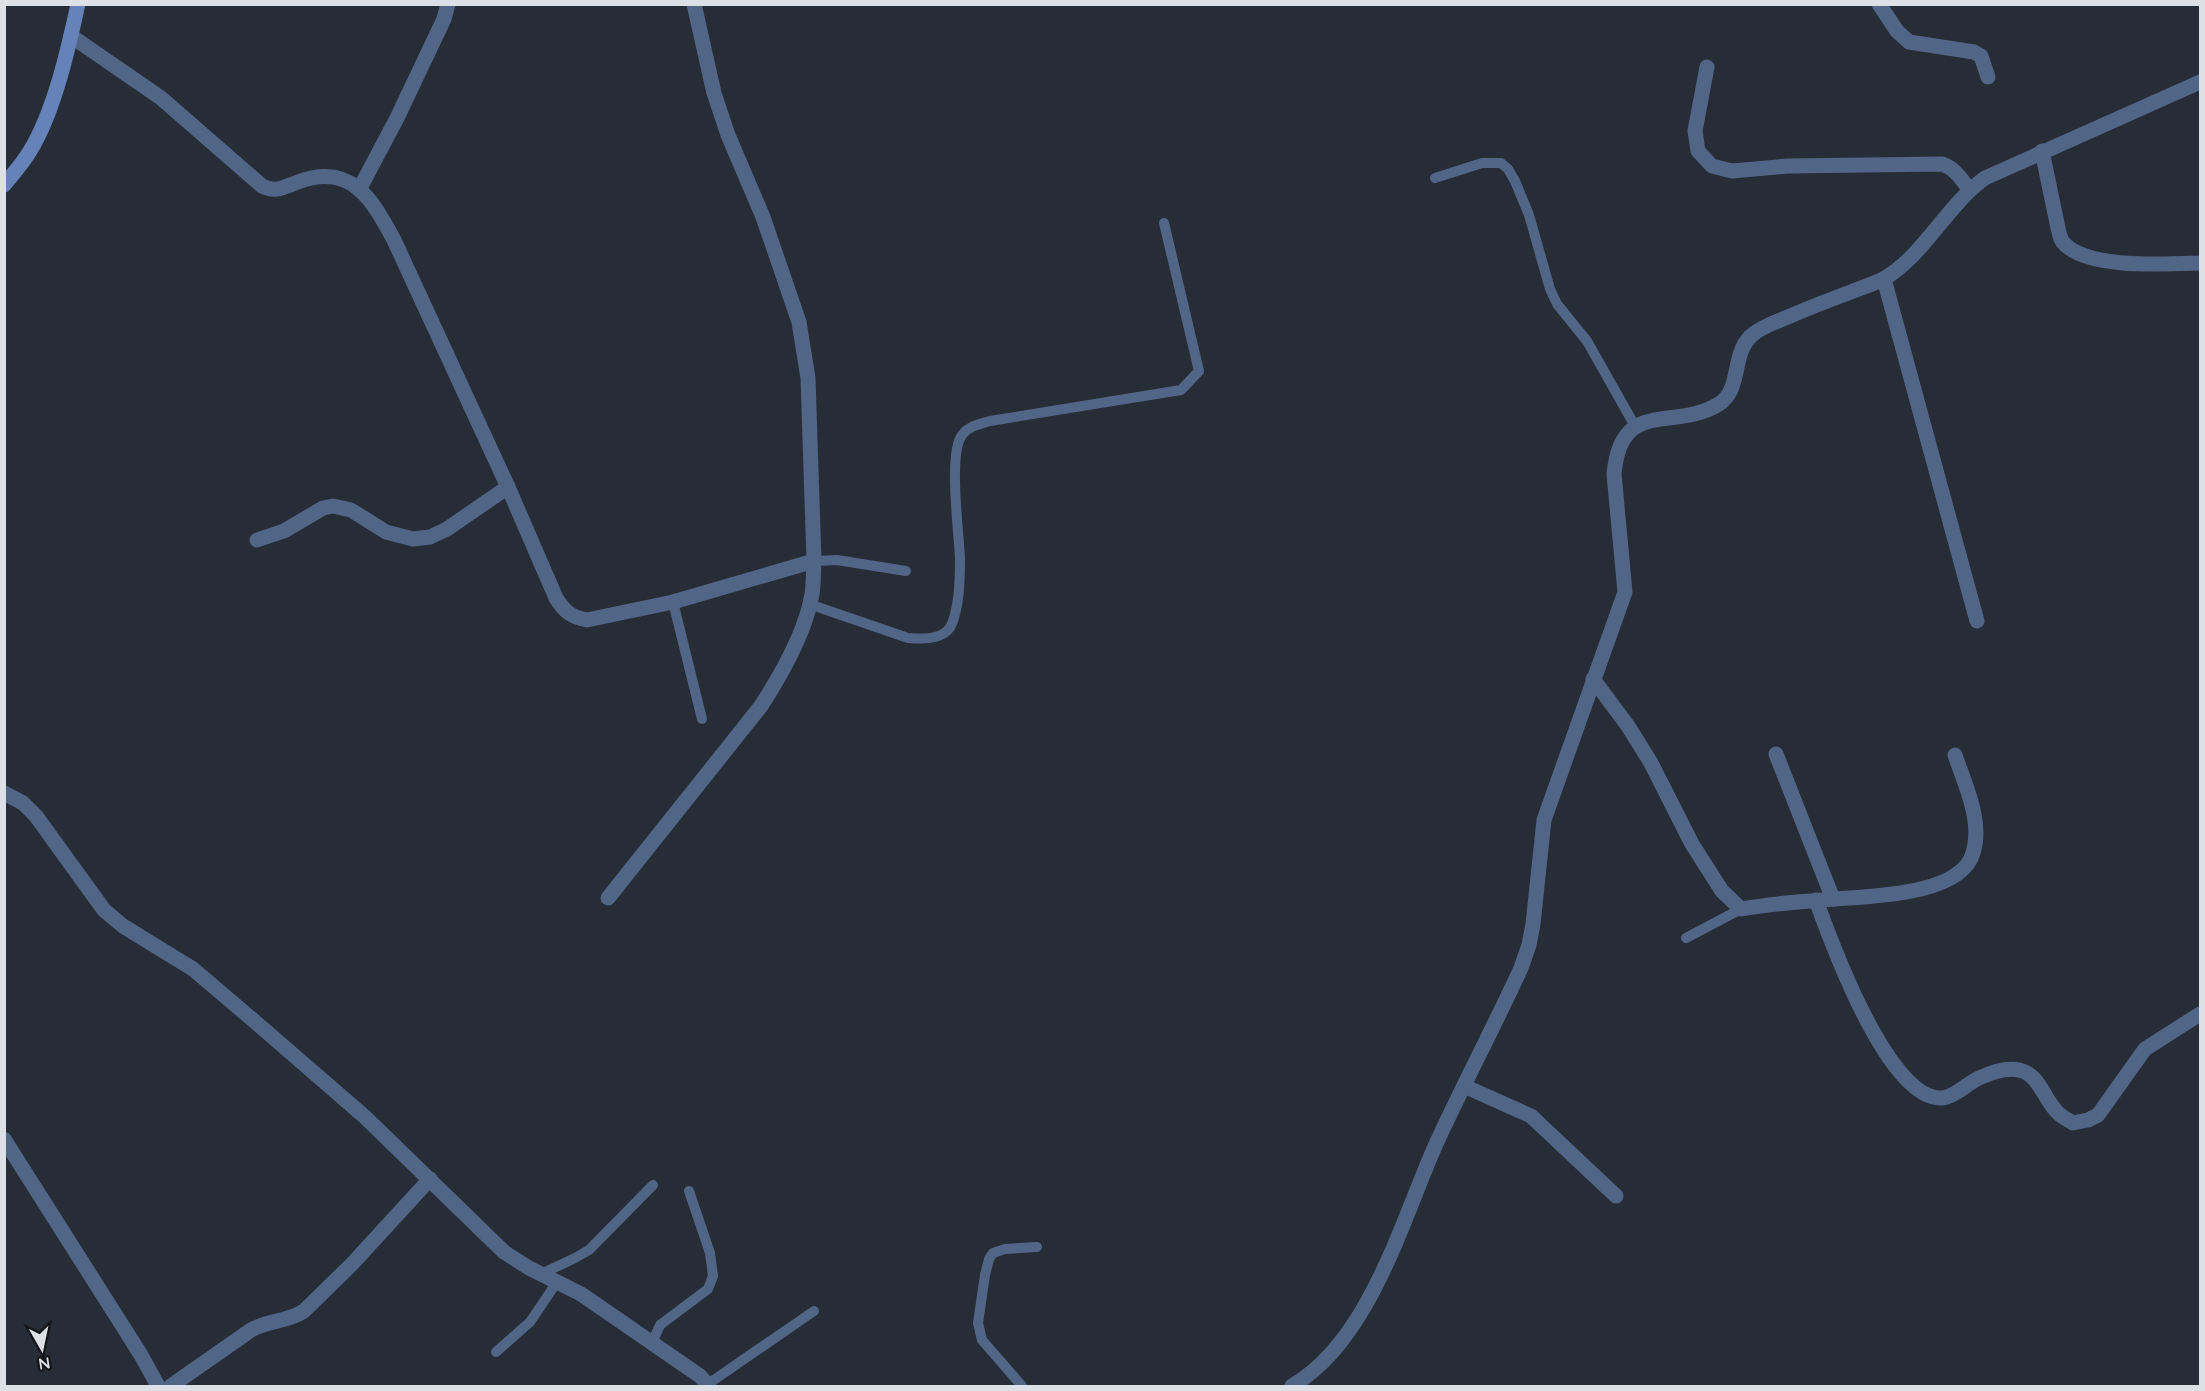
<svg xmlns="http://www.w3.org/2000/svg" width="2205" height="1391" font-family="Quicksand,sans-serif">
  <rect width="100%" height="100%" fill="#272d37"/>
  <g fill="none" stroke-linecap="round" stroke-linejoin="round">
    <!-- lane -->
    <g stroke="#516587" stroke-width="10">
      <polyline points="1435,178 1482,163 1501,163 1508,169 1515,181 1529,215 1550,289 1557,304 1587,341 1635,426"/>
      <polyline points="814,561 837,560 906,571"/>
      <polyline points="673,602 702,719"/>
      <path d="M 809,604 L 908,638 C 921,639 938,640 948,630 C 954,624 955,613 957,605 C 960,589 960,574 960,559 C 959,532 948,454 962,435 C 968,426 980,424 990,421 L 1181,390 L 1199,371 L 1164,223"/>
      <polyline points="1686,938 1741,909"/>
      <polyline points="541,1274 575,1258 589,1250 653,1185"/>
      <polyline points="652,1343 660,1325 708,1289 713,1276 710,1253 689,1191"/>
      <polyline points="496,1352 530,1322 557,1282"/>
      <polyline points="708,1384 814,1311"/>
      <polyline points="1022,1386 982,1340 978,1323 985,1275 989,1259 993,1253 1005,1249 1037,1247"/>
    </g>
    <!-- street -->
    <g stroke="#516587" stroke-width="15">
      <polyline points="1879,4 1897,31 1909,42 1974,52 1981,56 1988,77"/>
      <path d="M 71,36 L 161,98 L 262,186 C 276,193 284,187 298,182 C 351,162 372,199 394,240 L 508,487 L 556,598 C 564,611 571,617 587,620 L 673,602 L 814,561 L 808,378 L 799,322 L 763,217 L 728,135 L 714,93 L 694,4"/>
      <path d="M 1707,67 L 1695,131 L 1698,151 L 1712,166 L 1732,171 L 1788,166 L 1942,164 C 1955,168 1962,180 1969,189"/>
      <path d="M 2042,151 L 2058,228 C 2059,232 2060,237 2062,241 C 2083,270 2168,264 2200,263"/>
      <polyline points="360,188 397,118 444,19 448,4"/>
      <polyline points="1884,279 1977,621"/>
      <polyline points="257,540 284,531 323,508 333,506 351,510 386,532 413,539 430,537 447,529 508,487"/>
      <path d="M 1593,679 L 1628,726 L 1651,763 L 1692,844 L 1722,891 L 1741,909 C 1768,904 1795,902 1823,900 C 1861,896 1960,898 1973,853 C 1983,821 1965,785 1955,755"/>
      <polyline points="1776,754 1833,899"/>
      <polyline points="4,793 23,803 36,816 104,910 123,926 193,969 253,1020 365,1117 504,1252 529,1268 581,1294 700,1376 709,1386"/>
      <path d="M 608,898 L 761,706 C 781,675 806,631 812,594 C 814,583 813,572 814,561"/>
      <path d="M 1816,900 C 1830,939 1892,1112 1947,1097 C 1959,1093 1968,1083 1979,1078 C 1992,1072 2013,1065 2027,1073 C 2041,1081 2046,1102 2058,1113 C 2062,1117 2068,1120 2073,1123 L 2088,1120 L 2098,1115 L 2145,1049 L 2200,1014"/>
      <polyline points="1464,1086 1531,1116 1616,1196"/>
      <polyline points="4,1139 141,1355 158,1386"/>
      <path d="M 171,1386 L 251,1330 C 268,1320 288,1322 304,1311 L 352,1264 L 430,1179"/>
      <path d="M 1292,1386 C 1369,1341 1401,1223 1436,1144 C 1463,1085 1494,1027 1521,968 L 1529,945 L 1533,924 L 1544,820 L 1625,592 L 1614,474 C 1621,397 1673,432 1719,404 C 1742,389 1731,355 1751,336 C 1759,328 1773,323 1783,319 C 1806,309 1829,300 1851,292 C 1862,287 1875,284 1885,278 C 1925,254 1946,206 1985,178 L 2200,82"/>
    </g>
    <!-- secondary -->
    <path stroke="#6583b9" stroke-width="15" d="M 4,185 C 13,174 23,163 30,151 C 54,112 68,50 78,4"/>
  </g>
  <!-- border -->
  <rect width="2205" height="1391" fill="none" stroke="#dde0e7" stroke-width="12"/>
  <!-- north arrow -->
  <g transform="translate(42 1349) rotate(171)" stroke="#131519" stroke-width="4.5" paint-order="stroke">
  <path d="M0-4.5L10 22L0 15L-10 22Z" fill="#dde0e7"/>
  <text y="-9" font-size="16" font-weight="bold" text-anchor="middle" fill="#dde0e7">N</text>
  </g>
</svg>
